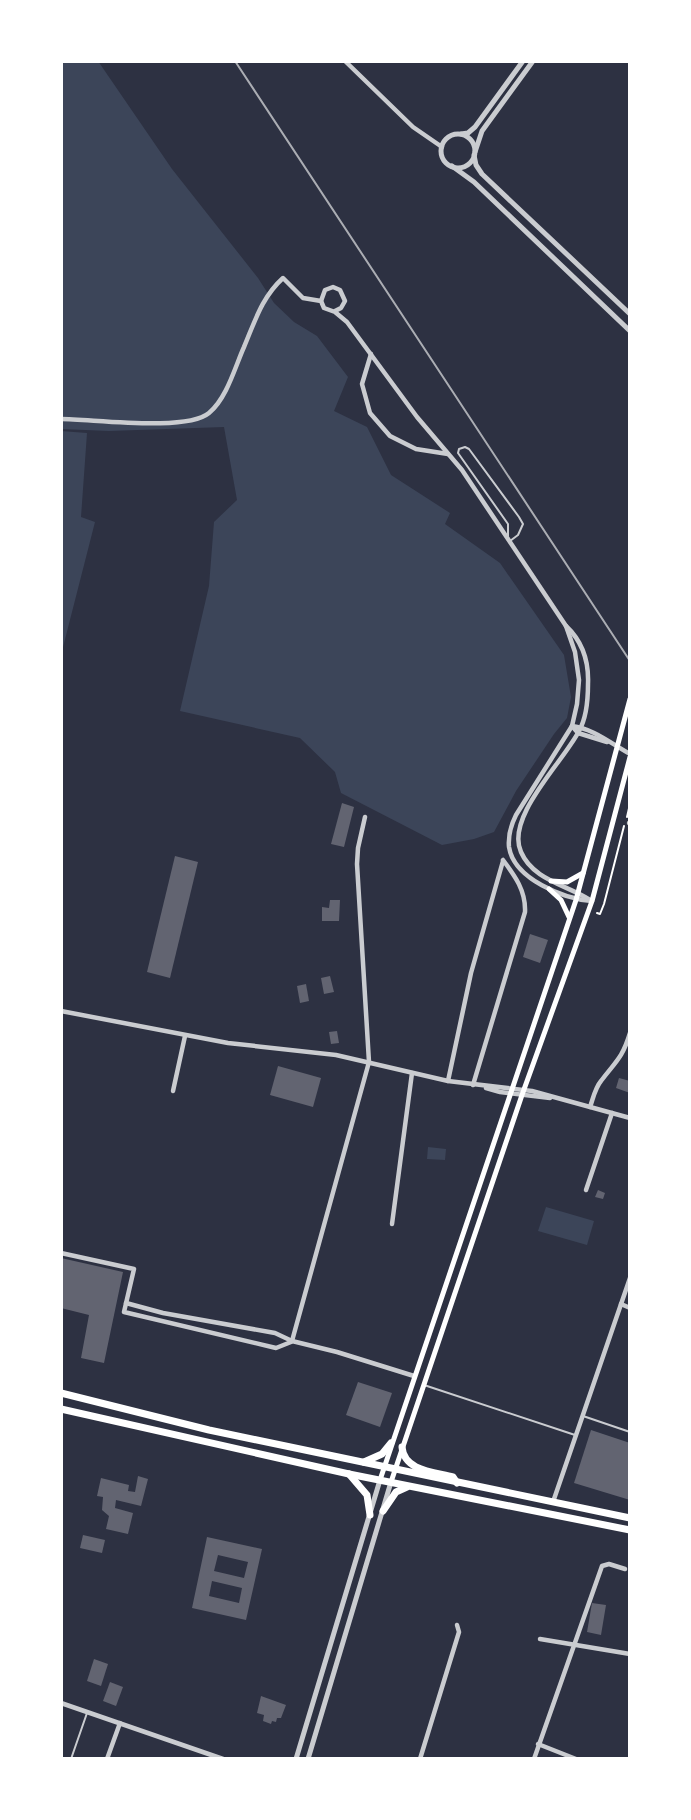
<svg xmlns="http://www.w3.org/2000/svg" width="691" height="1820" font-family="Figtree,sans-serif">
  <rect width="100%" height="100%" fill="#2d3142"/>
  <!-- green -->
  <g fill="#3c4559">
    <polygon points="61,61 98,61 172,169 258,278 274,303 294,322 317,336 348,377 334,411 367,427 391,475 450,513 445,524 500,563 564,655 571,697 567,718 554,734 516,791 494,832 474,839 442,845 341,793 335,772 300,738 180,711 209,586 214,522 237,500 224,427 109,431 61,429"/>
    <polygon points="61,431 87,433 81,517 95,522 61,655"/>
    <polygon points="428,1147 446,1149 445,1160 427,1159"/>
    <polygon points="546,1207 594,1221 587,1245 538,1231"/>
  </g>
  <!-- building -->
  <g fill="#626471" fill-rule="evenodd">
    <polygon points="342,803 354,807 344,847 331,844"/>
    <polygon points="175,856 198,862 170,978 147,972"/>
    <polygon points="330,900 340,900 339,921 322,921 322,907 329,908"/>
    <polygon points="530,934 548,940 540,963 523,957"/>
    <polygon points="330,976 334,992 324,994 321,978"/>
    <polygon points="306,984 309,1001 300,1003 297,986"/>
    <polygon points="337,1031 339,1043 331,1044 329,1032"/>
    <polygon points="278,1066 321,1078 313,1107 270,1095"/>
    <polygon points="619,1078 630,1081 630,1093 616,1088"/>
    <polygon points="598,1190 605,1193 603,1199 595,1197"/>
    <polygon points="61,1258 123,1272 104,1363 81,1358 89,1315 61,1308"/>
    <polygon points="358,1382 392,1393 380,1427 346,1415"/>
    <polygon points="591,1430 630,1443 630,1500 574,1483"/>
    <polygon points="138,1476 148,1479 141,1506 116,1500 115,1508 133,1513 128,1534 106,1529 109,1516 102,1510 103,1497 97,1496 101,1478 129,1485 128,1491 135,1492"/>
    <polygon points="83,1535 105,1540 102,1553 80,1548"/>
    <path d="M 207,1537 L 262,1549 L 246,1620 L 192,1608 ZM 218,1555 L 248,1562 L 244,1578 L 214,1571 ZM 212,1581 L 242,1588 L 239,1603 L 209,1596 Z"/>
    <polygon points="592,1603 606,1605 601,1635 587,1632"/>
    <polygon points="94,1659 108,1664 101,1686 87,1681"/>
    <polygon points="110,1682 123,1687 116,1706 103,1701"/>
    <polygon points="261,1696 286,1705 281,1718 277,1718 276,1722 272,1721 271,1724 263,1721 264,1715 257,1713"/>
  </g>
  <g fill="none" stroke-linecap="round" stroke-linejoin="round">
    <!-- path -->
    <g stroke="#fff" stroke-width="2">
      <polyline points="627,817 630,804"/>
      <polyline points="597,913 600,914 604,904 624,826"/>
    </g>
    <!-- service -->
    <g stroke="#caccd0" stroke-width="2">
      <polyline points="508,536 508,524 458,453 459,449 465,447 469,449 519,517 523,524 518,535 510,541"/>
      <polyline points="424,1385 575,1435"/>
      <polyline points="583,1416 630,1432"/>
      <polyline points="71,1759 87,1713"/>
    </g>
    <!-- minor -->
    <g stroke="#caccd0" stroke-width="4.5">
      <polyline points="345,61 413,127 442,147"/>
      <polyline points="321,301 325,290 333,287 340,290 345,301 341,308 335,311"/>
      <polyline points="371,354 362,384 370,413 390,436 416,449 448,454"/>
      <path d="M 61,419 C 93,419 186,432 209,413 C 227,398 235,367 244,347 C 255,321 262,297 283,278 L 303,298 L 321,301 L 324,308 L 335,312 L 347,322 L 417,417 L 462,470 L 566,626 L 575,652 L 579,680 L 577,704 L 572,726 L 516,815 C 511,825 508,836 509,847 C 514,879 564,899 592,901"/>
      <path d="M 566,626 C 583,642 589,661 588,684 C 588,699 587,717 579,731 C 564,761 505,817 521,852 C 533,880 567,885 590,900"/>
      <path d="M 572,726 C 594,729 610,743 630,754"/>
      <polyline points="572,726 578,733 607,742"/>
      <polyline points="629,823 630,823"/>
      <polyline points="61,1011 228,1043 336,1055 448,1081 532,1091 630,1118"/>
      <polyline points="448,1081 471,973 503,861"/>
      <path d="M 473,1085 L 525,912 C 526,891 515,876 503,860"/>
      <polyline points="486,1088 500,1092 550,1098"/>
      <polyline points="173,1091 185,1036"/>
      <path d="M 590,1107 C 593,1099 595,1088 601,1081 C 616,1061 622,1059 630,1033"/>
      <polyline points="586,1190 612,1113"/>
      <polyline points="392,1224 412,1073"/>
      <polyline points="61,1253 134,1269 124,1312 276,1348 291,1342"/>
      <polyline points="126,1303 163,1313 275,1333 292,1341 337,1352 414,1376"/>
      <polyline points="621,1304 630,1308"/>
      <polyline points="292,1341 369,1062 357,864 358,848 365,817"/>
      <polyline points="553,1502 630,1278"/>
      <polyline points="540,1639 630,1654"/>
      <polyline points="61,1703 223,1759"/>
      <polyline points="538,1744 576,1759"/>
      <polyline points="107,1759 120,1723"/>
      <polyline points="420,1759 459,1632 457,1625"/>
      <polyline points="534,1759 602,1566 609,1564 625,1569"/>
    </g>
    <!-- tertiary -->
    <g stroke="#caccd0" stroke-width="5">
      <polyline points="461,134 468,133 475,127 523,61"/>
      <circle cx="458" cy="151" r="17"/>
      <polyline points="475,152 482,131 533,61"/>
      <polyline points="474,155 476,165 482,174 630,314"/>
      <polyline points="452,166 474,182 630,331"/>
      <polyline points="296,1759 380,1480"/>
      <polyline points="308,1759 391,1482"/>
    </g>
    <!-- secondary -->
    <g stroke="#fff" stroke-width="5">
      <polyline points="551,881 567,882 583,873"/>
      <polyline points="549,889 561,900 569,917"/>
      <polyline points="380,1480 576,900 630,699"/>
      <polyline points="391,1482 522,1095 592,901 630,757"/>
    </g>
    <!-- trunk -->
    <g stroke="#fff" stroke-width="7">
      <polyline points="61,1393 209,1430 630,1518"/>
      <polyline points="61,1409 349,1474 630,1530"/>
      <path d="M 402,1447 C 404,1471 434,1472 453,1477 L 457,1483"/>
      <polyline points="364,1462 382,1454 391,1443"/>
      <polyline points="349,1474 367,1495 370,1515"/>
      <polyline points="383,1511 396,1492 407,1487"/>
    </g>
    <!-- rail -->
    <polyline stroke="#abadb3" stroke-width="2" points="235,61 630,661"/>
  </g>
  <!-- border -->
  <rect width="691" height="1820" fill="none" stroke="#ffffff" stroke-width="126"/>
</svg>
